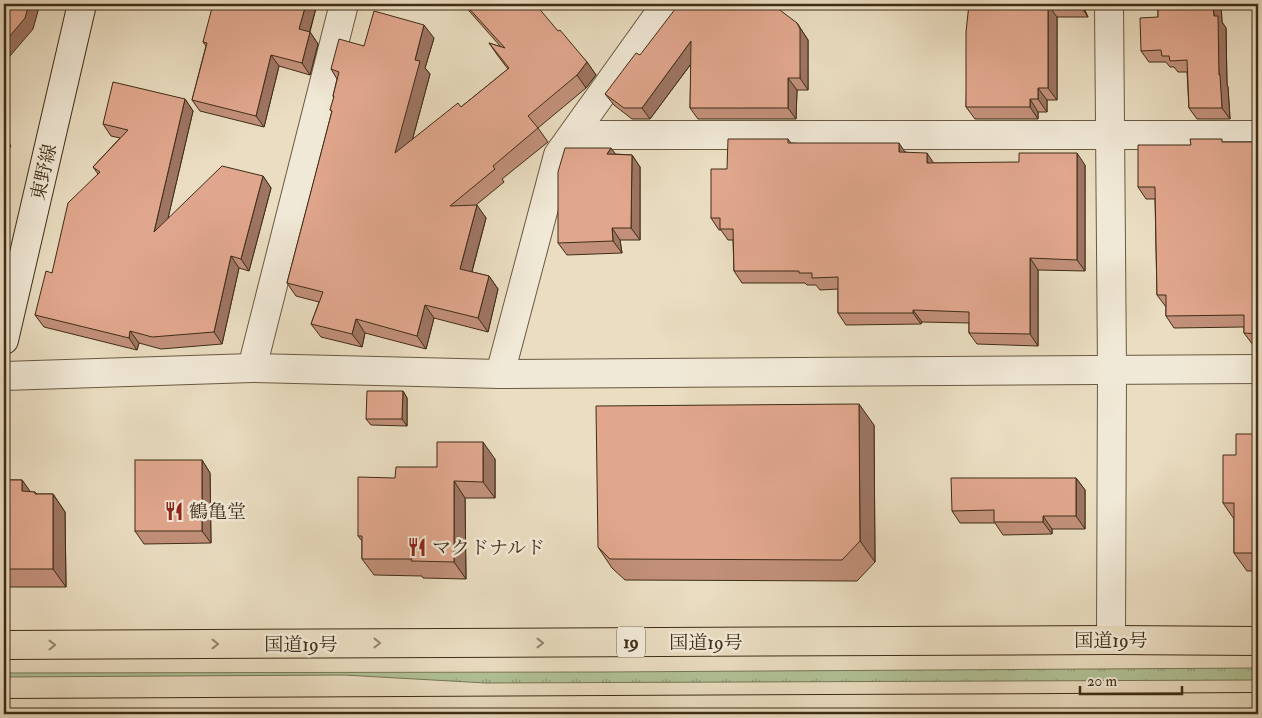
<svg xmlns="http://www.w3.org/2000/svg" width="1262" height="718" font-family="'IM FELL Double Pica','Noto Serif JP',serif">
  <defs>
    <pattern id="grass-tufts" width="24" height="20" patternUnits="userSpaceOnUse" patternTransform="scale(1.25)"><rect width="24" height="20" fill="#b1c297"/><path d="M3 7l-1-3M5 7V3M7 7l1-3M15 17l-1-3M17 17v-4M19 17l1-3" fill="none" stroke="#919e7a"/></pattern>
  </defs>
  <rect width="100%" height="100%" fill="#eaddc1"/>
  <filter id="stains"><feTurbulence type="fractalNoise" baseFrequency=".004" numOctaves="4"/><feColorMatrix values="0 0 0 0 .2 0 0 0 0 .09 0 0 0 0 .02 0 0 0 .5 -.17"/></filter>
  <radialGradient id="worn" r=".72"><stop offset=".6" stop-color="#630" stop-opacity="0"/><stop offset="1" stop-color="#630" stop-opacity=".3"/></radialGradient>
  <!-- grass -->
  <polygon fill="url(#grass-tufts)" stroke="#787856" points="1258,668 1258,680 486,683 344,675 4,677 4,673 604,672"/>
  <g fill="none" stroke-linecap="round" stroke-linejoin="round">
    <!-- street casing -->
    <g stroke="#6a5941" stroke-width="30">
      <g id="street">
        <polyline points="1109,4 1112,370 1111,640"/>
        <polyline points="574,135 1258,135"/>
        <polyline points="252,368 344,4"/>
        <polyline points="500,374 558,155 666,4"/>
        <polyline points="4,376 252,368 500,374 1258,369"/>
      </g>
    </g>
    <!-- secondary casing -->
    <g stroke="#3f2d16" stroke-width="30">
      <polyline id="secondary" points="4,340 82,4"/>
    </g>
    <!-- highway casing -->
    <g stroke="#3f2d16" stroke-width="30">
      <g id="highway">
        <polyline points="4,645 1111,640 1258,641"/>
        <polyline points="4,713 1258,707"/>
      </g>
    </g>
    <!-- street -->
    <use href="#street" stroke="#f1e9d7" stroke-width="28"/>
    <!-- secondary -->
    <use href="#secondary" stroke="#f1e9d7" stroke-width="28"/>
    <!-- highway -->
    <use href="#highway" stroke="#eaddc1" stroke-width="28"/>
  </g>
  <!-- wall -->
  <g fill="#c2907a" stroke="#3f2d16">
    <polygon points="317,4 310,32 318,44 310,75 279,66 264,127 200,111 192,100 206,46 203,42 227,7"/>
    <polygon points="463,4 529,4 533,9 558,31 587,62 596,75 586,88 538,128 548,142 502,179 504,182 476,205 486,218 472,272 489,276 498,289 488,332 434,318 426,349 365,333 362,347 321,337 311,324 319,302 296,296 287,283 332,112 330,110 334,98 333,96 337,79 331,69 364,46 434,38 425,68 430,74 412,141 461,107 508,69 498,56 489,43 501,47"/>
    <polygon points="969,4 1082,4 1088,17 1057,17 1057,100 1047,100 1047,112 1038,112 1038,119 975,119 966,107"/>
    <polygon points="1158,4 1221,4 1222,22 1226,28 1227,85 1228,87 1230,119 1197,119 1189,108 1187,72 1178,72 1174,67 1170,67 1166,62 1149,62 1141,51 1158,17"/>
    <polygon points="797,23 808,40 808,90 797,90 796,119 698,119 690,108 691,64 650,119 632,119 614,105 605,94 640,55"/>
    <polygon points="185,99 193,111 168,218 263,176 271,188 249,271 239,268 222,344 161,349 139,343 137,350 44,327 35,315 52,273 98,174 93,167 120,138 111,136 103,124"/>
    <polygon points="788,139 791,143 906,152 934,163 1085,165 1085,271 1038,270 1038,346 977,344 969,333 969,323 922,322 921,324 846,325 838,313 838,289 820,290 816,285 807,285 805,283 742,283 734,271 733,240 728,240 721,230 719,230 711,218 727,169"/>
    <polygon points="1225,142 1258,142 1258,345 1253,345 1244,333 1244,327 1174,328 1166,316 1166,307 1157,295 1155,199 1146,199 1138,187 1191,145"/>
    <polygon points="615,154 632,155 640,167 640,240 620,240 622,253 567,255 558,243"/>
    <polygon points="403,391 407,398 407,426 371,425 366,419"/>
    <polygon points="874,425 875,562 857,581 625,580 612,568 598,547"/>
    <polygon points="1258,434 1258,571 1247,571 1234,553 1234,519 1223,503 1236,455"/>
    <polygon points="495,459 495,498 465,498 466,579 423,578 422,576 374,575 362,559 362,541 358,536 395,478 437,467"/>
    <polygon points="202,460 210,473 211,543 144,544 135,531"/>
    <polygon points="1076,478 1085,490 1085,529 1052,529 1052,534 1003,535 995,523 960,523 952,511"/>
    <polygon points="4,480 22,480 30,492 35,492 37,494 53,494 65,512 66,587 4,587"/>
  </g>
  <!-- shaded-wall -->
  <g fill="#9e7563" stroke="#3f2d16">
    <polygon points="29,4 40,4 33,29 4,63 4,43"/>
    <polygon points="306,4 317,4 307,41 299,29"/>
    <polygon points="1079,4 1082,4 1088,17"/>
    <polygon points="1213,4 1221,4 1222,22 1226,28 1227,85 1228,87 1230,119 1222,108 1214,16"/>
    <polygon points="1048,5 1057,17 1057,100 1048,88"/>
    <polygon points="797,23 808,40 808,90 800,78"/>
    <polygon points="424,25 434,38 425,68 430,74 405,167 395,153 415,60"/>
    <polygon points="310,32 318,44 310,75 302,63"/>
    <polygon points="691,41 699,53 650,119 642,108"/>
    <polygon points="271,55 279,66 264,127 256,116"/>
    <polygon points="587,62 596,75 586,88 577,75"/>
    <polygon points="788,78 797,90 796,119 788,108"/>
    <polygon points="1038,88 1047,100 1047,112 1038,99"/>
    <polygon points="185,99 193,111 162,244 154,232"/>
    <polygon points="1030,99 1038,112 1038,119 1030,107"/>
    <polygon points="4,136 11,146 4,154"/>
    <polygon points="899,143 907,155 899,152"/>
    <polygon points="611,148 620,160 607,154"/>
    <polygon points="927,153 935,165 927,163"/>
    <polygon points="1077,153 1085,165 1085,271 1077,260"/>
    <polygon points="632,155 640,167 640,240 631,228"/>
    <polygon points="263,176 271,188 249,271 241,259"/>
    <polygon points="477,205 486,218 469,282 460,269"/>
    <polygon points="612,228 620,240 622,253 613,241"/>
    <polygon points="231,256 239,268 222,344 214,332"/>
    <polygon points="1030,258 1038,270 1038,346 1030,334"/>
    <polygon points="489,276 498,289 488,332 478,318"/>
    <polygon points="425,305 434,318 426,349 417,336"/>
    <polygon points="913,310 922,322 921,324 913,313"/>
    <polygon points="356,319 365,333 362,347 352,334"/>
    <polygon points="130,331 139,343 137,350 129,338"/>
    <polygon points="403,391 407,398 407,426 402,419"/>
    <polygon points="859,404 874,425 875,562 860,541"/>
    <polygon points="483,442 495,459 495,498 483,482"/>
    <polygon points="202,460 210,473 211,543 202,531"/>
    <polygon points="1076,478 1085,490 1085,529 1076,516"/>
    <polygon points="22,480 35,498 22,491"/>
    <polygon points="454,481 465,498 466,579 454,562"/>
    <polygon points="53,494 65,512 66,587 53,569"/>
    <polygon points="1043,516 1052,529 1052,534 1043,522"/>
  </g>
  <!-- building -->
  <g fill="#e1a78e" stroke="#3f2d16">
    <polygon points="4,4 29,4 25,18 4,43"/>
    <polygon points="213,4 227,7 228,4 306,4 299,29 310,32 302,63 271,55 256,116 192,100 207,43 203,42"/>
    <polygon points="465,4 529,4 533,9 537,6 558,31 560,30 587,62 577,75 528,116 538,128 493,166 495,169 450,206 477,205 460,269 489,276 478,318 425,305 417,336 356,319 352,334 311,324 323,292 287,283 332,111 330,110 334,96 333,96 339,72 331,69 339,39 364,46 374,11 424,25 415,60 420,61 395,153 458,103 461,107 509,68 489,43 505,48"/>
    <polygon points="679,4 772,4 797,23 800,29 800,78 788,78 788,108 690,108 691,41 642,108 624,108 605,94 636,53 640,55"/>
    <polygon points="969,4 1079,4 1080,5 1048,5 1048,88 1038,88 1038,99 1030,99 1030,107 966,107 966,32"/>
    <polygon points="1158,4 1213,4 1214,16 1218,16 1219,75 1220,75 1222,108 1189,108 1187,60 1170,61 1169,56 1162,56 1161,50 1141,51 1140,18 1158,17"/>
    <polygon points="113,82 185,99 154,232 222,166 263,176 241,259 231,256 214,332 152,337 130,331 129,338 35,315 46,271 52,273 68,203 100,172 93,167 128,130 103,124"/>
    <polygon points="728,139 788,139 788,143 899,143 899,152 927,153 927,163 1019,162 1019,153 1077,153 1077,260 1030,258 1030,334 969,333 969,312 913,310 913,313 838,313 838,277 812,278 812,273 799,273 799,271 734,271 733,229 720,229 720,218 711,218 711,169 727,169"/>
    <polygon points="1190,139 1222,139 1222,142 1258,142 1258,334 1244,333 1244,315 1166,316 1166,295 1157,295 1155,187 1138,187 1138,145 1191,145"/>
    <polygon points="565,148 611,148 607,154 632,155 631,228 612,228 613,241 558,243 558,172"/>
    <polygon points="367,391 403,391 402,419 366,419"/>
    <polygon points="859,404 860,541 842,560 610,559 598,547 596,406"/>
    <polygon points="1236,434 1258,434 1258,553 1234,553 1234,503 1223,503 1223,455 1236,455"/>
    <polygon points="437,442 483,442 483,482 454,481 454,562 411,561 412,559 362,559 362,536 358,536 358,477 395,478 396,467 437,467"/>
    <rect x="135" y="460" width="67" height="71"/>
    <polygon points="951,478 1076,478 1076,516 1043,516 1043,522 994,522 994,510 952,511"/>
    <polygon points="4,480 22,480 22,491 35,492 35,494 53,494 53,569 4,569"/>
  </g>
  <!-- one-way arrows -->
  <defs><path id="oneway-chevron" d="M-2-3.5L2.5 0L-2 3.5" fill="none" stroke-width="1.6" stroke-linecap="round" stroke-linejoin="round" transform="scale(1.25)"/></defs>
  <g stroke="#94856c">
    <use href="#oneway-chevron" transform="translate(377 643)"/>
    <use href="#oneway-chevron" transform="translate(540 643)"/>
    <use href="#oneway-chevron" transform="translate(215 644)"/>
    <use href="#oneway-chevron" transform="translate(52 645)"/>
  </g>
  <!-- icons -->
  <defs>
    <g id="restaurant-bare" transform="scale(1.5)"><path d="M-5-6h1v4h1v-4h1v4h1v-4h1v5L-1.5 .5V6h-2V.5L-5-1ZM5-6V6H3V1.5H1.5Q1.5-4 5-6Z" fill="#8f2418" stroke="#f1e9d7" stroke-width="2.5" paint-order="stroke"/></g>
  </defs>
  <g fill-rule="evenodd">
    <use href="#restaurant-bare" x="174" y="511"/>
    <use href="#restaurant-bare" x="417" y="547"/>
  </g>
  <g text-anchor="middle" stroke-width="5" stroke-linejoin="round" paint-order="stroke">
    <!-- shield labels -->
    <rect fill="#f1e9d7" stroke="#746550" stroke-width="1" x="617" y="626.5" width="28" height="31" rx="4"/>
    <g font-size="18" font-weight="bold" fill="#3f2d16">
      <text x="631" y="648">19</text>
    </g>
    <!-- street labels -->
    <g font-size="19" fill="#3f2d16" stroke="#f1e9d7">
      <text transform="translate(43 172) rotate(-77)" y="7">東野線</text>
      <text x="1111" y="647">国道19号</text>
      <text x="706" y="649">国道19号</text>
      <text x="301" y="651">国道19号</text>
    </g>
    <!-- poi labels -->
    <g font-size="19" fill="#3f2d16" stroke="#f1e9d7" text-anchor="start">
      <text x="189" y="518">鶴亀堂</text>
      <text x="432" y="554">マクドナルド</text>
    </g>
  </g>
  <!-- margin -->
  <rect width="1262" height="718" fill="none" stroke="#eaddc1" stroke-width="20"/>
  <rect x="5" y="5" width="1252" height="708" fill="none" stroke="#3f2d16" stroke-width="2.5"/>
  <rect x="10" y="10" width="1242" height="698" fill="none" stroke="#3f2d16"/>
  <!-- scale -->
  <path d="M1080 686v8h102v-8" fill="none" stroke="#3f2d16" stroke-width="2.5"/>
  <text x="1087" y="686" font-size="15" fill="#3f2d16" stroke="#f1e9d7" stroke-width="4" paint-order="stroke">20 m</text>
  <rect width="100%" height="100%" filter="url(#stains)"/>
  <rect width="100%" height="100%" fill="url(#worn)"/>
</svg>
